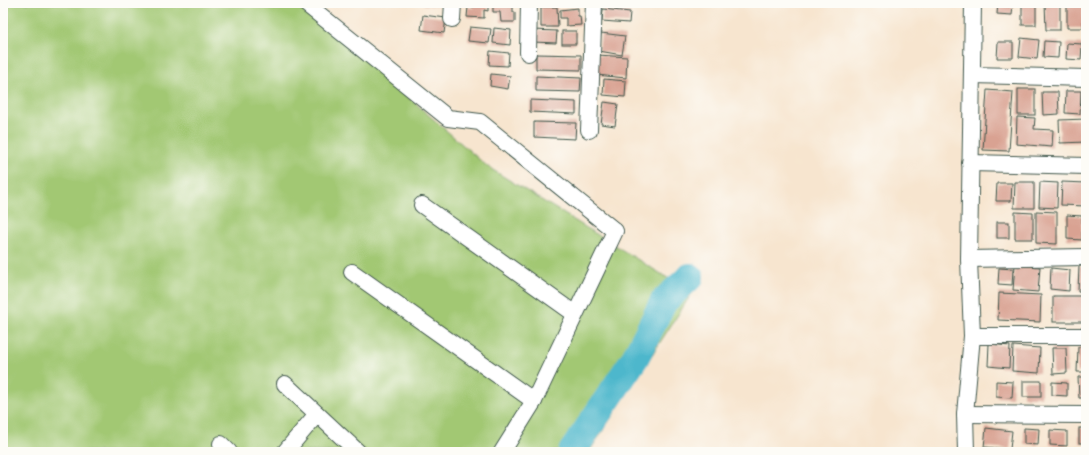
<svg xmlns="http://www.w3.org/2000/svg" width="1089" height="455" font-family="Mynerve,sans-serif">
  <rect width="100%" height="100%" fill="#fdfcf7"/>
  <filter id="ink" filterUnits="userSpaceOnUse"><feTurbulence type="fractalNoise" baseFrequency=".025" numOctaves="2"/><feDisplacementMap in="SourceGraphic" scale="8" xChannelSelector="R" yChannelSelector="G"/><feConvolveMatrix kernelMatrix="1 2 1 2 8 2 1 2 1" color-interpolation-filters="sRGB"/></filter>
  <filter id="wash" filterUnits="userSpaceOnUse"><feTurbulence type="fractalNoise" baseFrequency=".012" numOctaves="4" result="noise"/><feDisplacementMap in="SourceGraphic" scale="16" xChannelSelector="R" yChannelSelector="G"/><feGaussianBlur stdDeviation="0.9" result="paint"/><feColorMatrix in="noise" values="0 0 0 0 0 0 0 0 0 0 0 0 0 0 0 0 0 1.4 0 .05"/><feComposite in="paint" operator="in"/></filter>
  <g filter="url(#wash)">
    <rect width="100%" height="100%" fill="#f7e5cf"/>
    <!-- green -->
    <polygon fill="#a2c873" stroke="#608254" points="3,3 301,3 488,167 692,293 589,452 3,452"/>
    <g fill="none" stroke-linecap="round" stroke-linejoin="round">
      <!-- river -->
      <polyline stroke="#4eb7cc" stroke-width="28" points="572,452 635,358 664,301 690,277"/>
    </g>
    <g id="blocks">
      <!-- building -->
      <g fill="#d9a292">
        <polygon points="424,3 443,3 443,6 424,5"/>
        <polygon points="473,3 488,3 488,11 484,10 484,18 467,17 468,7 473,8"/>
        <polygon points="998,3 1013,3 1012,15 997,14"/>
        <rect x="1022" y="3" width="14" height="22"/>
        <polygon points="1045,3 1060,3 1060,30 1046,30"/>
        <polygon points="1067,3 1084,3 1083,28 1067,28"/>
        <polygon points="493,5 513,5 513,12 515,12 515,22 501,22 500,12 493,12"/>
        <polygon points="541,7 557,7 558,27 541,27"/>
        <polygon points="578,8 578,16 580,16 581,25 566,26 566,18 560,18 560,10"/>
        <polygon points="603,9 630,12 629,23 602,21"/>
        <polygon points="423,15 446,18 444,33 421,30"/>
        <polygon points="470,27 491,29 489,43 468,41"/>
        <polygon points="494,28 511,30 510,45 493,43"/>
        <polygon points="533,30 557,31 556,43 533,42"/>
        <rect x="562" y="31" width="14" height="13"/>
        <polygon points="601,33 625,36 622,55 599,51"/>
        <polygon points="1021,38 1039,40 1037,59 1019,57"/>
        <polygon points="1044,41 1059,42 1058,58 1043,57"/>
        <polygon points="998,42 1013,42 1013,58 997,58"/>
        <polygon points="1067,43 1082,44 1081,60 1066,59"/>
        <polygon points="490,51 509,53 508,66 489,65"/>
        <polygon points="536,54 581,55 581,70 536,69"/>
        <polygon points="598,55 627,57 626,78 596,75"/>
        <polygon points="491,74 510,76 508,89 490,86"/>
        <polygon points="536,76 581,78 580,92 536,91"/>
        <polygon points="604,79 626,81 625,97 603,95"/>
        <rect x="1018" y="89" width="17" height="26"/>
        <polygon points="987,90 1013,92 1009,151 983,150"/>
        <polygon points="1066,91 1081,91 1080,114 1065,113"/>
        <polygon points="1042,92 1058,92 1059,114 1043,115"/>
        <polygon points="530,100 576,102 576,114 530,112"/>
        <polygon points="604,102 618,104 615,126 601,124"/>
        <polygon points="1017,117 1035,118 1034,129 1053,130 1052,147 1016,144"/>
        <polygon points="1086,119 1086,142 1060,143 1059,120"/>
        <polygon points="534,122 576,123 575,139 534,137"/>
        <polygon points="1015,182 1034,182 1034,208 1014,208"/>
        <polygon points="1040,182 1058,183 1057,208 1039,207"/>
        <polygon points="1062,182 1086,183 1086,206 1061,205"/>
        <polygon points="997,183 1012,183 1011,201 996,201"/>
        <polygon points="1036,211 1057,212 1057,244 1036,243"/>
        <polygon points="1015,212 1033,213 1033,239 1015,239"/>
        <polygon points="1067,215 1082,216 1082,240 1067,239"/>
        <rect x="997" y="222" width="12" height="16"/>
        <polygon points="1015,265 1040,267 1038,292 1013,290"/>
        <polygon points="1079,266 1086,266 1086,292 1078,291"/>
        <polygon points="999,268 1013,269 1012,285 998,284"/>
        <polygon points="1051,268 1070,270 1069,291 1050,289"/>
        <polygon points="999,293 1041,295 1040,322 998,320"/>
        <rect x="1053" y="296" width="33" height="26"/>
        <polygon points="989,344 1010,346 1009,368 988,366"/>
        <polygon points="1013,346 1040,348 1039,373 1012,371"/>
        <polygon points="1078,347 1086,347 1086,372 1077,372"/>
        <polygon points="1052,348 1066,348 1067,373 1053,374"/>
        <polygon points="1078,377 1086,377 1086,398 1079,398"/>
        <polygon points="996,381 1013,382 1012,398 996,397"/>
        <rect x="1023" y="381" width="18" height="16"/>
        <polygon points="1052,382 1067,383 1067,396 1052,395"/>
        <polygon points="986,428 1012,431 1010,449 984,447"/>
        <polygon points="1024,428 1039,429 1038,445 1024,444"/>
        <rect x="1079" y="428" width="7" height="15"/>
        <polygon points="1050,430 1067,431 1067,446 1050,445"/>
      </g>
    </g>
  </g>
  <g filter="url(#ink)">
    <use href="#blocks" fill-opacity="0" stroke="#3f564b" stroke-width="1"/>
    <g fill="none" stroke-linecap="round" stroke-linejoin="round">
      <!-- street casing -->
      <g stroke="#3f564b" stroke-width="18">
        <g id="street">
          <polyline points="305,3 448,118 480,122 615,231 534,401 502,452"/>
          <polyline points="452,19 453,3"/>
          <polyline points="528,53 529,3"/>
          <polyline points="972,75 1086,78"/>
          <polyline points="589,130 594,3"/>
          <polyline points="970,163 1086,166"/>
          <polyline points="422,205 575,314"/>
          <polyline points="969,259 1086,257"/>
          <polyline points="352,272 534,401"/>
          <polyline points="972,336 1086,336"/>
          <polyline points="285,384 358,452"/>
          <polyline points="965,414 1086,415"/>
          <polyline points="221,444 229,452"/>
          <polyline points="285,452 317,414"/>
          <polyline points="966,452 965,414 972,336 969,259 973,3"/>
        </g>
      </g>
      <!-- street -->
      <use href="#street" stroke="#fff" stroke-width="16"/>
    </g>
  </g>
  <!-- margin -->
  <rect width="1089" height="455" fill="none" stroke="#fdfcf7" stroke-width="16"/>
</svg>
